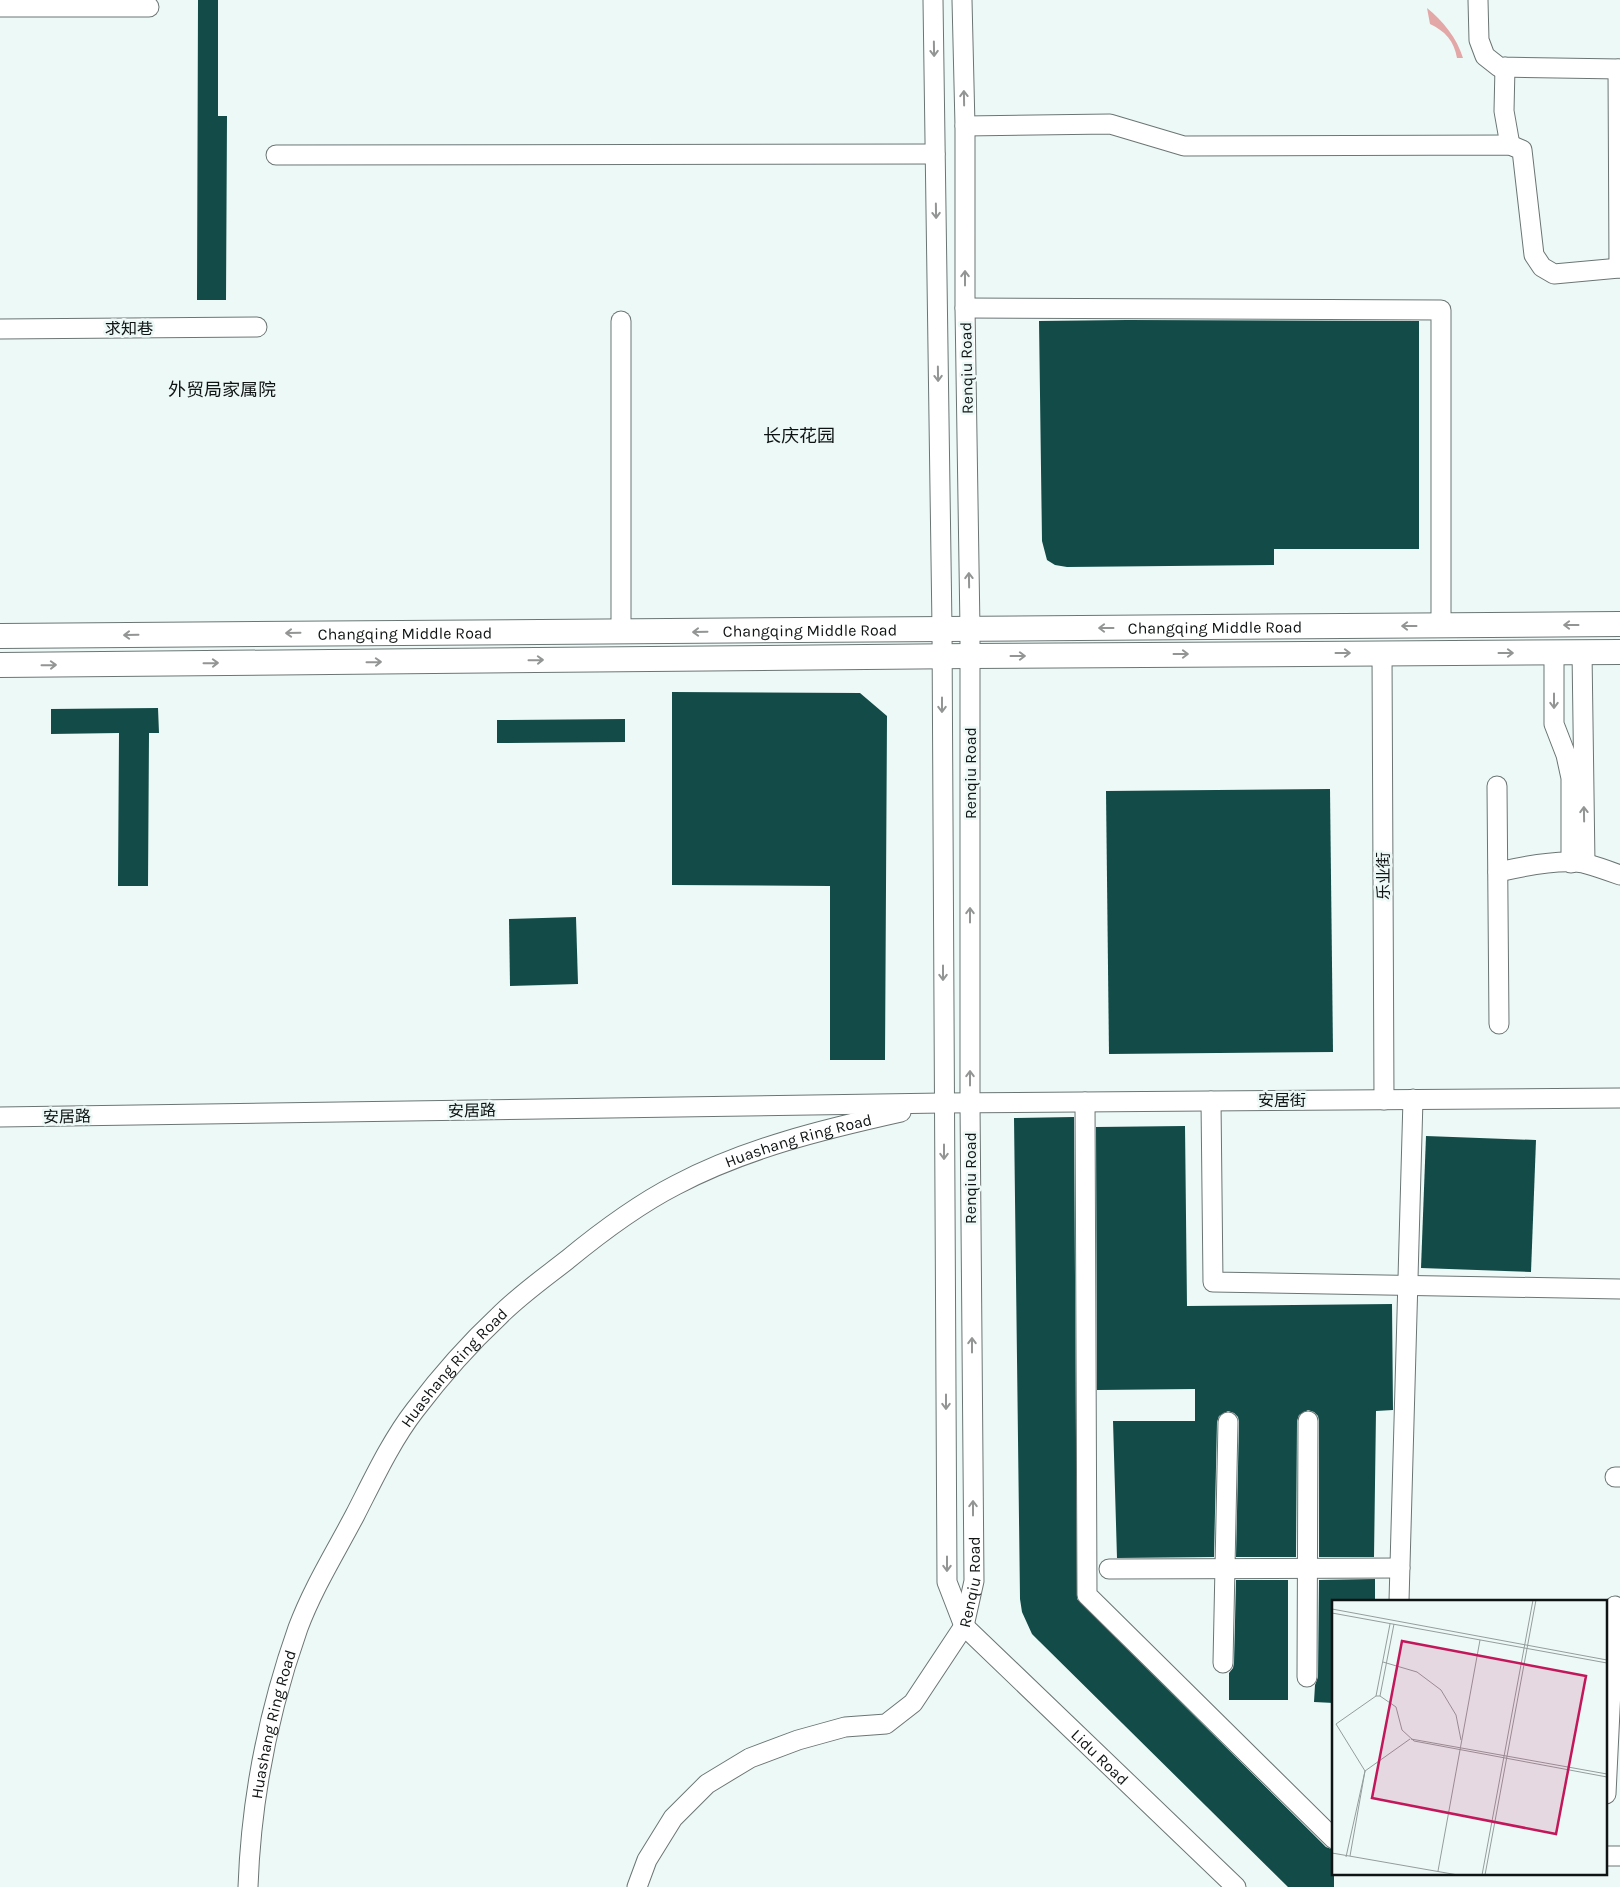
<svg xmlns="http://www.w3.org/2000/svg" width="1620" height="1887" font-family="Karla,'Noto Sans SC',sans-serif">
  <rect width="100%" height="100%" fill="#edf9f7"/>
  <!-- water -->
  <path fill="#e4a7a8" d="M 1427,8 C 1443,21 1457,38 1463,58 L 1457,58 C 1454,41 1445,31 1430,24 Z"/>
  <!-- building -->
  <g fill="#124b47">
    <polygon points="198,0 218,0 218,116 227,116 226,300 197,300"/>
    <polygon points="1127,320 1419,321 1419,549 1274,549 1274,565 1067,567 1055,565 1047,560 1042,541 1039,321"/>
    <polygon points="672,692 860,693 887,716 885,1060 830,1060 830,886 672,885"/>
    <polygon points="158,708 159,733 149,733 148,886 118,886 119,733 51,734 51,709"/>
    <polygon points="625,719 625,742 497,743 497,720"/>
    <polygon points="1330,789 1333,1052 1109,1054 1106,791"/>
    <polygon points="576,917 578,984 510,986 509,919"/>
    <polygon points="1074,1117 1077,1599 1326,1847 1334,1850 1334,1887 1288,1887 1039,1641 1032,1634 1022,1612 1020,1599 1014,1118"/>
    <polygon points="1185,1126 1187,1306 1392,1304 1393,1410 1376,1411 1374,1557 1319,1557 1319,1421 1318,1416 1314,1412 1308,1410 1299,1415 1297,1421 1296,1557 1236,1557 1239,1422 1238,1417 1234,1413 1228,1411 1219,1416 1217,1422 1214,1557 1117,1558 1113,1421 1195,1421 1195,1389 1097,1390 1096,1127"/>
    <polygon points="1426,1136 1536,1140 1531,1272 1421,1268"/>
    <polygon points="1375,1579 1375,1601 1334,1601 1334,1703 1314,1702 1315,1685 1318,1677 1319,1580"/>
    <polygon points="1236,1580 1288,1580 1288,1700 1229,1700 1229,1673 1233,1668 1234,1663"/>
  </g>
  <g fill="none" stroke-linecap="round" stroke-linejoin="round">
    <!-- minor casing -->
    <g stroke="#6b7574" stroke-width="21">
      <g id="minor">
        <path id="s1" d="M 933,0 L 942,628 L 947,1582 L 964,1626 L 1236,1887"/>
        <polyline points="1478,0 1479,40 1485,56 1499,67 1620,69"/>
        <polyline points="0,7 149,7"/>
        <polyline points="1505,67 1504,111 1510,145"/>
        <polyline points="1618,69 1619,268"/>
        <polyline points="965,126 1110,124 1184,146 1510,145 1522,150 1534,255 1542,267 1554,274 1620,268"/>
        <polyline points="276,155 935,154"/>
        <polyline points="965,308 1441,310 1441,626"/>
        <polyline points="621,321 621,633"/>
        <polyline points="0,329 257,327"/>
        <polyline points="1582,652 1585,863"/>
        <polyline points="1382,653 1384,1100"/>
        <polyline points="1554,653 1554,724 1566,755 1571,778 1571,863"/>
        <polyline points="1497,786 1499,1024"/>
        <path d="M 1498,872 C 1520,867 1565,858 1587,864 C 1598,867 1609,871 1620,875"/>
        <polyline points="1211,1101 1213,1282 1620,1289"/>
        <polyline points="1085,1102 1087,1595 1334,1839"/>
        <polyline points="0,1117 943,1103 1620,1098"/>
        <polyline points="1615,1477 1620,1477"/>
        <polyline points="1109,1569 1400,1568"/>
        <polyline points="1399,1601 1413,1099"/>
        <polyline points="1223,1663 1228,1422"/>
        <polyline points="1307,1677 1308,1421"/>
        <polyline points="1606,1794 1615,1606"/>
        <polyline points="1606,1856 1620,1856"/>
        <path id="s2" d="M 248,1887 C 251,1800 269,1710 298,1628 C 313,1588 335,1553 355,1515 C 373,1480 391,1441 415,1410 C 440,1377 469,1344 499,1316 C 520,1295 544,1278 567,1260 C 601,1232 637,1205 676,1185 C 746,1148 825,1129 901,1112"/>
        <path id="s3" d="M 637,1887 L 647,1860 L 673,1818 L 707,1784 L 750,1758 L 798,1740 L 845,1727 L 886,1724 L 913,1703 L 964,1626 L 974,1581 L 970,1103 L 970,629 L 965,308 L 965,126 L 962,0"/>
      </g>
    </g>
    <!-- major casing -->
    <g stroke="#6b7574" stroke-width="26">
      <g id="major">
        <path id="s4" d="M 0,636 L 1620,624"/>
        <polyline points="0,665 970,656 1620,652"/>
      </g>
    </g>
    <!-- minor -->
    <use href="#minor" stroke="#fff" stroke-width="19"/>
    <!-- major -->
    <use href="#major" stroke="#fff" stroke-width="24"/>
  </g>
  <!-- one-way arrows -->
  <defs><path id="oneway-shaft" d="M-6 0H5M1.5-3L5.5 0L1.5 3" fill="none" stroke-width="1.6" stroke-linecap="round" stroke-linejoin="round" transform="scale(1.25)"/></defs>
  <g stroke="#939595">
    <use href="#oneway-shaft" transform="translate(934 49) rotate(89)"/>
    <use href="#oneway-shaft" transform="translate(964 98) rotate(-91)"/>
    <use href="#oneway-shaft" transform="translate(936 211) rotate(89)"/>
    <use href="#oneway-shaft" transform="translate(965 278) rotate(-90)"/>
    <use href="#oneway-shaft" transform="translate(938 374) rotate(89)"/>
    <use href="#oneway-shaft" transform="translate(969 580) rotate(-91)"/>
    <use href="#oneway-shaft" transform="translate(1571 625) rotate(180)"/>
    <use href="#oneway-shaft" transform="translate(1409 626) rotate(180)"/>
    <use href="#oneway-shaft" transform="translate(1106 628) rotate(180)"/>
    <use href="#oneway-shaft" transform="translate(700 632) rotate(179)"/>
    <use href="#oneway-shaft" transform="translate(293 633) rotate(179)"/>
    <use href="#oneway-shaft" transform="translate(131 635) rotate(179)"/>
    <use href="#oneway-shaft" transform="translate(1343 653)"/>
    <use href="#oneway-shaft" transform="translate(1506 653)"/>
    <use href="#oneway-shaft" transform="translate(1181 654)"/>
    <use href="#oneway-shaft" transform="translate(1018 656)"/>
    <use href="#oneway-shaft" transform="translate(536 660) rotate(-1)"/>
    <use href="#oneway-shaft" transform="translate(374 662) rotate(-1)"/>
    <use href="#oneway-shaft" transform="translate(211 663) rotate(-1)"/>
    <use href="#oneway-shaft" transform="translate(49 665) rotate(-1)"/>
    <use href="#oneway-shaft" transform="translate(1554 701) rotate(90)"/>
    <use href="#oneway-shaft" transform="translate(942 705) rotate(90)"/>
    <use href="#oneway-shaft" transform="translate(1584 814) rotate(-91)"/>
    <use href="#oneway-shaft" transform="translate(970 915) rotate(-90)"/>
    <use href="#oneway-shaft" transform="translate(943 973) rotate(90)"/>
    <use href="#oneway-shaft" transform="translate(970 1078) rotate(-90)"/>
    <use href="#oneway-shaft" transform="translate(944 1152) rotate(90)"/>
    <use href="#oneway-shaft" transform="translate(972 1345) rotate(-90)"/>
    <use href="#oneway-shaft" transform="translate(946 1402) rotate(90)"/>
    <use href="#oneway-shaft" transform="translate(973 1508) rotate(-90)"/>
    <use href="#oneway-shaft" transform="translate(947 1564) rotate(90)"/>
  </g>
  <g text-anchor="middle" stroke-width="5" stroke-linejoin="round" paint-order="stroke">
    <!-- street labels -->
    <g font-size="16" fill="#0f1313" stroke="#edf9f7">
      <text x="129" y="334">求知巷</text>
      <text transform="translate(966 368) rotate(-91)" y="6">Renqiu Road</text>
      <text dy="6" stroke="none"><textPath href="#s4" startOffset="1215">Changqing Middle Road</textPath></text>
      <text dy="6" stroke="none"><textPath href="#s4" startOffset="810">Changqing Middle Road</textPath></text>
      <text dy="6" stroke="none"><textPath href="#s4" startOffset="405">Changqing Middle Road</textPath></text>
      <text transform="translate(970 773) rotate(-90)" y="6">Renqiu Road</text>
      <text transform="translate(1383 876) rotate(-90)" y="6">乐业街</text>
      <text x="1282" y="1106">安居街</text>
      <text transform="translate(472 1110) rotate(-1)" y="6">安居路</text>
      <text transform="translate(67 1116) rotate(-1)" y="6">安居路</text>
      <text dy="6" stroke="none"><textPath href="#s2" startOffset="990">Huashang Ring Road</textPath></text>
      <text transform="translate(970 1178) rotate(-90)" y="6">Renqiu Road</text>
      <text dy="6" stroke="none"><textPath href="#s2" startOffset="570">Huashang Ring Road</textPath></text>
      <text dy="6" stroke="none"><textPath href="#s3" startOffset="489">Renqiu Road</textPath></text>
      <text dy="6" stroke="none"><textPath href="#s2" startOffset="165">Huashang Ring Road</textPath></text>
      <text dy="6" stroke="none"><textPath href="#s1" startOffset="1818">Lidu Road</textPath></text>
    </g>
    <!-- neighbourhood labels -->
    <g font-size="18" fill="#0f1313" stroke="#edf9f7">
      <text x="222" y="396">外贸局家属院</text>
      <text x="799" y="442">长庆花园</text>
    </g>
  </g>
  <!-- overview -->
  <g transform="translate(1332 1600)">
    <rect width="275" height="275" fill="#edf9f7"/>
    <path fill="none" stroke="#949d9c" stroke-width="1" d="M 0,9 L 275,60M 0,13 L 275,63M 51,62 L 85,72 L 109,90 L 124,115 L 129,140M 44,96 L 58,24M 48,96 L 64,107 L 70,130 L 82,141 L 275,177M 4,124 L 44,96 L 48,96 L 62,24M 4,124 L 33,171 L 78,139M 79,139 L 275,174M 0,253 L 126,275M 18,256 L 33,171M 14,257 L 33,171M 106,271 L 148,40M 150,275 L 201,0M 153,275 L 204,0"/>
    <path fill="#c2185b" fill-opacity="0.15" stroke="#c2185b" stroke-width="2.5" d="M 70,41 L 254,76 L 224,234 L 40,198 Z"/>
    <rect width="275" height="275" fill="none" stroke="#0f1313" stroke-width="2.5"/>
  </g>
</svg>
